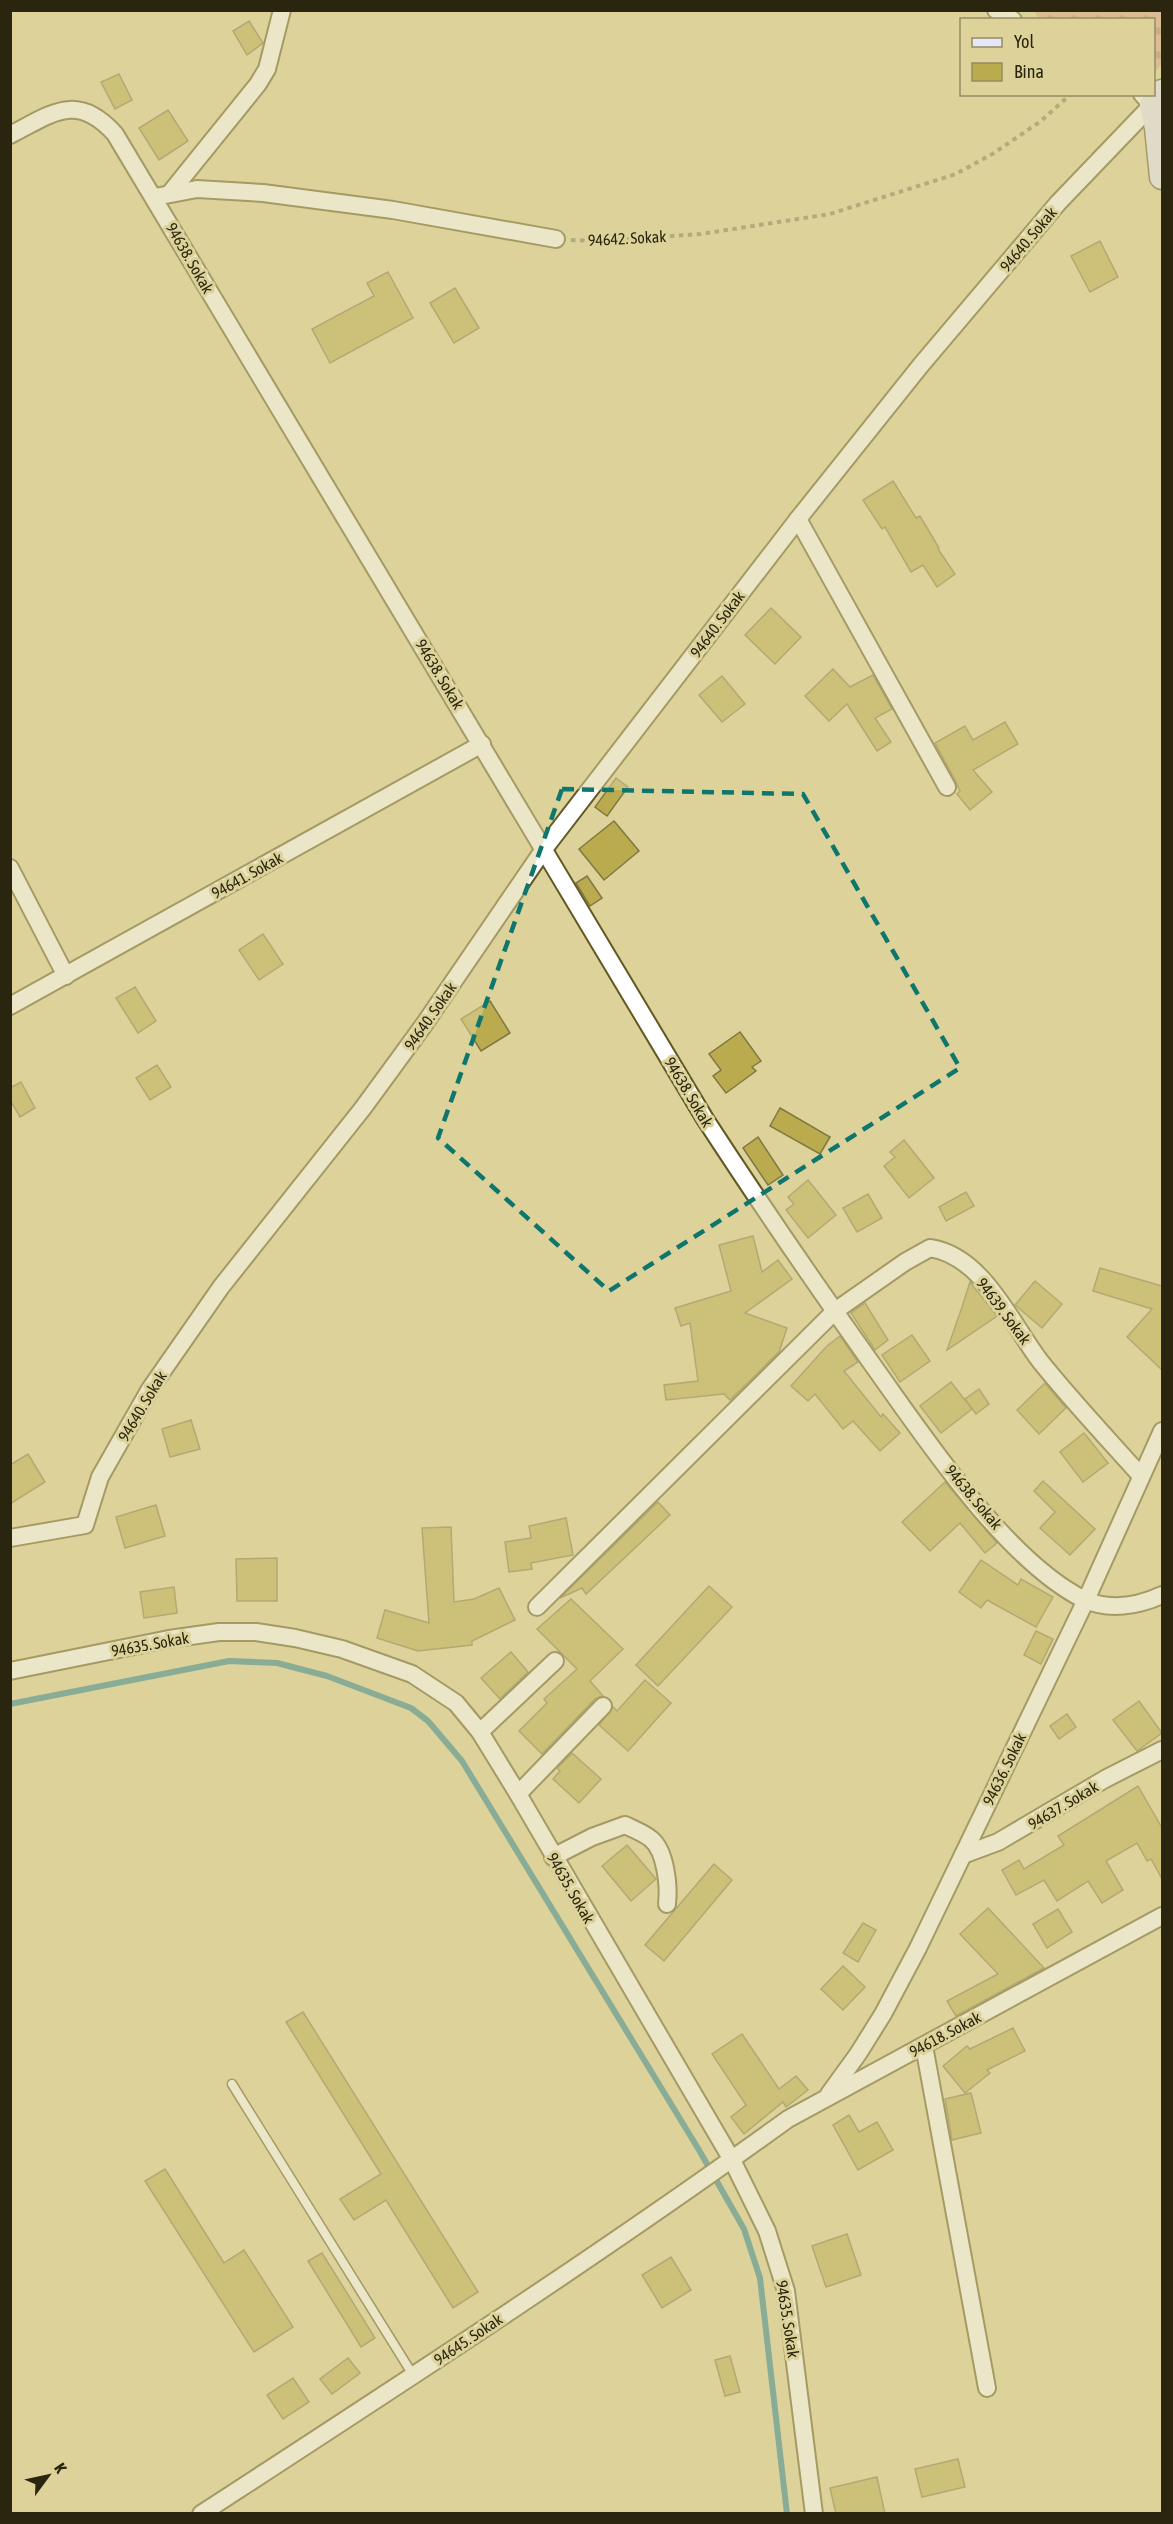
<svg xmlns="http://www.w3.org/2000/svg" width="1173" height="2524" font-family="'Asap Condensed',sans-serif">
  <defs>
    <pattern id="cemetery-stones" width="16" height="16" patternUnits="userSpaceOnUse" patternTransform="scale(1.5)"><rect width="16" height="16" fill="#dca38e"/><path d="M2 7V4a2 2 0 0 1 4 0v3zM10 15v-3a2 2 0 0 1 4 0v3z" fill="#b28572"/></pattern>
  </defs>
  <rect width="100%" height="100%" fill="#dcd29a"/>
  <!-- cemetery -->
  <polygon fill="url(#cemetery-stones)" points="1034,11 1162,11 1162,64 1154,73 1154,20 1039,19"/>
  <g fill="none" stroke-linecap="round" stroke-linejoin="round">
    <!-- stream -->
    <polyline stroke="#237f8f" stroke-width="6" points="10,1704 229,1661 277,1663 327,1676 411,1708 428,1721 462,1761 699,2150 744,2229 760,2278 787,2514"/>
  </g>
  <!-- building -->
  <g fill="#baab4e" stroke="#817842" stroke-width="1.5">
    <polygon points="249,21 263,43 247,55 233,31"/>
    <polygon points="119,74 132,100 115,109 101,82"/>
    <polygon points="168,110 188,141 159,160 139,128"/>
    <polygon points="1100,241 1118,277 1090,292 1071,256"/>
    <polygon points="388,272 413,318 330,363 312,329 374,296 367,283"/>
    <polygon points="455,288 479,328 454,343 430,303"/>
    <polygon points="893,481 916,518 920,516 939,548 938,549 955,574 937,587 923,565 911,572 885,527 882,529 863,500"/>
    <polygon points="771,608 801,637 775,664 745,635"/>
    <polygon points="833,669 850,687 873,675 892,709 875,718 891,742 877,751 847,704 829,721 805,696"/>
    <polygon points="722,676 745,704 722,722 699,695"/>
    <polygon points="1005,722 1018,744 973,770 992,792 970,810 957,794 960,791 956,782 935,743 965,726 973,740"/>
    <polygon points="616,778 628,787 607,816 595,807"/>
    <polygon points="614,821 639,851 604,880 579,849"/>
    <polygon points="587,876 602,898 590,906 576,883"/>
    <polygon points="263,934 283,964 259,980 239,950"/>
    <polygon points="135,987 156,1021 138,1033 116,998"/>
    <polygon points="490,1001 510,1033 481,1051 461,1019"/>
    <polygon points="740,1032 761,1061 752,1067 756,1071 726,1093 713,1076 721,1070 709,1054"/>
    <polygon points="157,1065 171,1087 150,1100 136,1078"/>
    <polygon points="21,1082 35,1108 20,1117 10,1100 10,1088"/>
    <polygon points="780,1108 830,1137 820,1154 770,1126"/>
    <polygon points="758,1137 783,1175 768,1185 743,1148"/>
    <polygon points="904,1140 934,1178 909,1198 884,1166 895,1157 890,1152"/>
    <polygon points="808,1180 836,1215 808,1238 786,1210 794,1204 788,1197"/>
    <polygon points="966,1192 974,1206 946,1221 939,1207"/>
    <polygon points="868,1194 882,1218 857,1232 843,1208"/>
    <polygon points="753,1236 762,1272 778,1260 792,1279 745,1313 787,1328 779,1352 730,1400 724,1394 666,1400 664,1385 698,1381 690,1323 681,1326 675,1308 731,1291 719,1245"/>
    <polygon points="1100,1268 1162,1286 1162,1370 1127,1337 1152,1309 1093,1291"/>
    <polygon points="1035,1281 1062,1304 1042,1328 1015,1305"/>
    <polygon points="970,1282 997,1316 947,1350 962,1307"/>
    <polygon points="865,1303 888,1340 875,1350 851,1313"/>
    <polygon points="912,1335 930,1361 900,1382 882,1355"/>
    <polygon points="840,1336 858,1362 844,1371 881,1417 883,1414 900,1433 880,1451 853,1421 843,1429 815,1394 808,1401 791,1386 827,1346"/>
    <polygon points="951,1382 972,1409 941,1433 920,1406"/>
    <polygon points="1045,1383 1066,1408 1039,1434 1017,1410"/>
    <polygon points="979,1389 989,1404 976,1414 965,1399"/>
    <polygon points="191,1420 200,1449 170,1457 162,1429"/>
    <polygon points="1084,1433 1108,1463 1083,1482 1060,1452"/>
    <polygon points="28,1454 45,1482 10,1504 10,1465"/>
    <polygon points="1043,1481 1095,1529 1070,1555 1040,1528 1055,1512 1034,1491"/>
    <polygon points="945,1482 997,1543 985,1553 960,1523 930,1551 902,1522"/>
    <polygon points="658,1502 670,1515 586,1594 582,1588 560,1598"/>
    <polygon points="156,1505 165,1536 125,1548 116,1517"/>
    <polygon points="566,1518 573,1555 531,1563 532,1569 509,1572 505,1542 531,1538 529,1526"/>
    <polygon points="451,1527 454,1602 474,1599 499,1588 515,1620 472,1641 472,1645 418,1651 377,1638 385,1610 429,1623 422,1528"/>
    <polygon points="277,1558 277,1601 237,1601 236,1559"/>
    <polygon points="981,1560 1018,1585 1021,1579 1053,1597 1036,1627 987,1600 981,1608 959,1592"/>
    <polygon points="709,1586 732,1607 658,1686 636,1665"/>
    <polygon points="174,1587 177,1613 144,1618 140,1592"/>
    <polygon points="571,1599 623,1649 590,1681 603,1696 595,1699 542,1754 519,1731 547,1703 544,1699 577,1669 537,1629"/>
    <polygon points="1036,1631 1053,1639 1041,1664 1024,1655"/>
    <polygon points="511,1652 528,1672 500,1699 481,1678"/>
    <polygon points="645,1680 671,1703 628,1751 599,1725 613,1707 617,1711"/>
    <polygon points="1139,1701 1162,1733 1137,1751 1113,1720"/>
    <polygon points="1067,1714 1076,1727 1059,1739 1050,1726"/>
    <polygon points="572,1753 601,1779 579,1803 553,1779 560,1771 557,1768"/>
    <polygon points="1138,1786 1162,1828 1162,1879 1151,1859 1147,1861 1137,1843 1106,1861 1123,1890 1102,1903 1088,1881 1057,1901 1044,1880 1016,1895 1002,1870 1019,1860 1024,1869 1064,1845 1058,1836"/>
    <polygon points="627,1845 656,1879 631,1901 602,1866"/>
    <polygon points="714,1864 732,1880 664,1961 645,1945"/>
    <polygon points="988,1908 1044,1968 956,2016 947,2001 998,1974 960,1934"/>
    <polygon points="1058,1909 1072,1932 1047,1948 1033,1924"/>
    <polygon points="863,1923 876,1930 858,1962 843,1953"/>
    <polygon points="843,1966 865,1987 843,2010 821,1989"/>
    <polygon points="303,2012 478,2292 453,2308 386,2200 354,2220 340,2199 381,2174 286,2022"/>
    <polygon points="1013,2028 1025,2051 987,2070 990,2073 965,2093 943,2066 967,2046 970,2049"/>
    <polygon points="742,2034 779,2089 796,2076 808,2090 786,2107 783,2102 744,2134 731,2117 746,2105 712,2054"/>
    <polygon points="971,2093 981,2133 952,2140 945,2099"/>
    <polygon points="849,2115 859,2132 877,2122 893,2150 858,2170 833,2125"/>
    <polygon points="165,2169 224,2263 244,2250 293,2327 254,2352 145,2181"/>
    <polygon points="847,2234 861,2275 826,2287 812,2246"/>
    <polygon points="322,2253 375,2338 361,2347 308,2261"/>
    <polygon points="671,2257 691,2290 662,2308 642,2275"/>
    <polygon points="730,2356 740,2392 725,2396 715,2360"/>
    <polygon points="348,2358 360,2373 332,2394 320,2379"/>
    <polygon points="293,2378 309,2402 283,2419 267,2395"/>
    <polygon points="958,2459 965,2487 922,2497 915,2469"/>
    <polygon points="877,2477 885,2514 836,2514 830,2488"/>
  </g>
  <g fill="none" stroke-linecap="round" stroke-linejoin="round">
    <!-- lane casing -->
    <g stroke="#615822" stroke-width="11">
      <polyline id="lane" points="232,2084 413,2375"/>
    </g>
    <!-- street casing -->
    <g stroke="#615822" stroke-width="20">
      <g id="street">
        <polyline points="996,10 1013,20"/>
        <path d="M 10,135 C 53,113 77,92 115,134 L 705,1119 C 761,1205 818,1288 877,1371 C 927,1441 1006,1560 1083,1599 C 1109,1611 1138,1606 1162,1595"/>
        <polyline points="170,193 258,84 267,69 282,10"/>
        <polyline points="155,197 197,189 263,193 393,210 556,239"/>
        <polyline points="798,519 947,787"/>
        <polyline points="10,868 66,976"/>
        <polyline points="10,1006 482,744"/>
        <polyline points="10,1538 85,1525 100,1477 150,1389 221,1287 363,1108 423,1026 544,849 798,519 921,365 1058,203 1152,105 1142,94"/>
        <path d="M 537,1607 L 835,1311 L 905,1262 L 930,1248 C 983,1256 1011,1323 1040,1361 C 1072,1401 1107,1438 1141,1476"/>
        <polyline points="10,1671 169,1639 219,1632 256,1632 295,1638 342,1649 412,1674 456,1703 480,1732 518,1794 732,2160 767,2231 786,2291 814,2514"/>
        <polyline points="480,1732 555,1661"/>
        <polyline points="518,1794 603,1706"/>
        <polyline points="963,1855 998,1842 1105,1779 1162,1750"/>
        <path d="M 553,1857 L 592,1837 L 625,1825 C 633,1829 644,1833 651,1839 C 666,1851 669,1887 667,1904"/>
        <polyline points="924,2046 987,2388"/>
        <polyline points="829,2094 858,2054 883,2014 918,1948 1086,1600 1162,1431"/>
        <path d="M 201,2514 C 399,2385 597,2257 788,2119 L 1162,1916"/>
      </g>
    </g>
    <!-- secondary casing -->
    <g stroke="#615822" stroke-width="27">
      <polyline id="secondary" points="1162,92 1152,105 1157,128 1162,177"/>
    </g>
    <!-- path -->
    <polyline stroke="#847d56" stroke-width="4" stroke-dasharray="4.5 4.5" stroke-linecap="butt" points="571,240 599,241 701,234 830,214 956,174 994,153 1041,121 1071,94"/>
    <!-- lane -->
    <use href="#lane" stroke="#fff" stroke-width="8"/>
    <!-- street -->
    <use href="#street" stroke="#fff" stroke-width="16"/>
    <!-- secondary -->
    <use href="#secondary" stroke="#e5e6fa" stroke-width="24"/>
  </g>
  <!-- marked area -->
  <path d="M0 0H1173V2524H0ZM 562,789 L 803,794 L 960,1068 L 609,1291 L 438,1138 Z" fill="#dcd29a" fill-opacity=".55" fill-rule="evenodd"/>
  <path fill="none" stroke="#0f766e" stroke-width="4.5" stroke-dasharray="12 8" stroke-linejoin="round" d="M 562,789 L 803,794 L 960,1068 L 609,1291 L 438,1138 Z"/>
  <g text-anchor="middle" stroke-width="6" stroke-linejoin="round" paint-order="stroke">
    <!-- street labels -->
    <g font-size="16" fill="#29250f" stroke="#dcd29a">
      <text transform="translate(627 238) rotate(-3)" y="6">94642. Sokak</text>
      <text transform="translate(1028 239) rotate(-50)" y="6">94640. Sokak</text>
      <text transform="translate(190 258) rotate(60)" y="6">94638. Sokak</text>
      <text transform="translate(717 624) rotate(-53)" y="6">94640. Sokak</text>
      <text transform="translate(440 674) rotate(59)" y="6">94638. Sokak</text>
      <text transform="translate(247 875) rotate(-29)" y="6">94641. Sokak</text>
      <text transform="translate(430 1016) rotate(-55)" y="6">94640. Sokak</text>
      <text transform="translate(689 1092) rotate(59)" y="6">94638. Sokak</text>
      <text transform="translate(1004 1311) rotate(53)" y="6">94639. Sokak</text>
      <text transform="translate(142 1406) rotate(-59)" y="6">94640. Sokak</text>
      <text transform="translate(974 1497) rotate(50)" y="6">94638. Sokak</text>
      <text transform="translate(150 1644) rotate(-10)" y="6">94635. Sokak</text>
      <text transform="translate(1004 1769) rotate(-64)" y="6">94636. Sokak</text>
      <text transform="translate(1063 1805) rotate(-31)" y="6">94637. Sokak</text>
      <text transform="translate(571 1888) rotate(60)" y="6">94635. Sokak</text>
      <text transform="translate(945 2034) rotate(-28)" y="6">94618. Sokak</text>
      <text transform="translate(788 2319) rotate(81)" y="6">94635. Sokak</text>
      <text transform="translate(468 2339) rotate(-34)" y="6">94645. Sokak</text>
    </g>
  </g>
  <!-- border -->
  <rect width="1173" height="2524" fill="none" stroke="#29250f" stroke-width="24"/>
  <!-- legend -->
  <rect x="960" y="18" width="195" height="78" fill="#dcd29a" stroke="#948d62" stroke-width="1.5"/>
  <rect x="972" y="38" width="30" height="9" fill="#e5e6fa" stroke="#948d62" stroke-width="1.5"/>
  <text x="1014" y="48" font-size="18" fill="#29250f">Yol</text>
  <rect x="972" y="63" width="30" height="18" fill="#baab4e" stroke="#948d62" stroke-width="1.5"/>
  <text x="1014" y="78" font-size="18" fill="#29250f">Bina</text>
  <!-- north arrow -->
  <g transform="translate(48 2476) rotate(57)" stroke="#dcd29a" stroke-width="4.5" paint-order="stroke">
  <path d="M0-4.5L10 22L0 15L-10 22Z" fill="#29250f"/>
  <text y="-9" font-size="16" font-weight="bold" text-anchor="middle" fill="#29250f">K</text>
  </g>
</svg>
